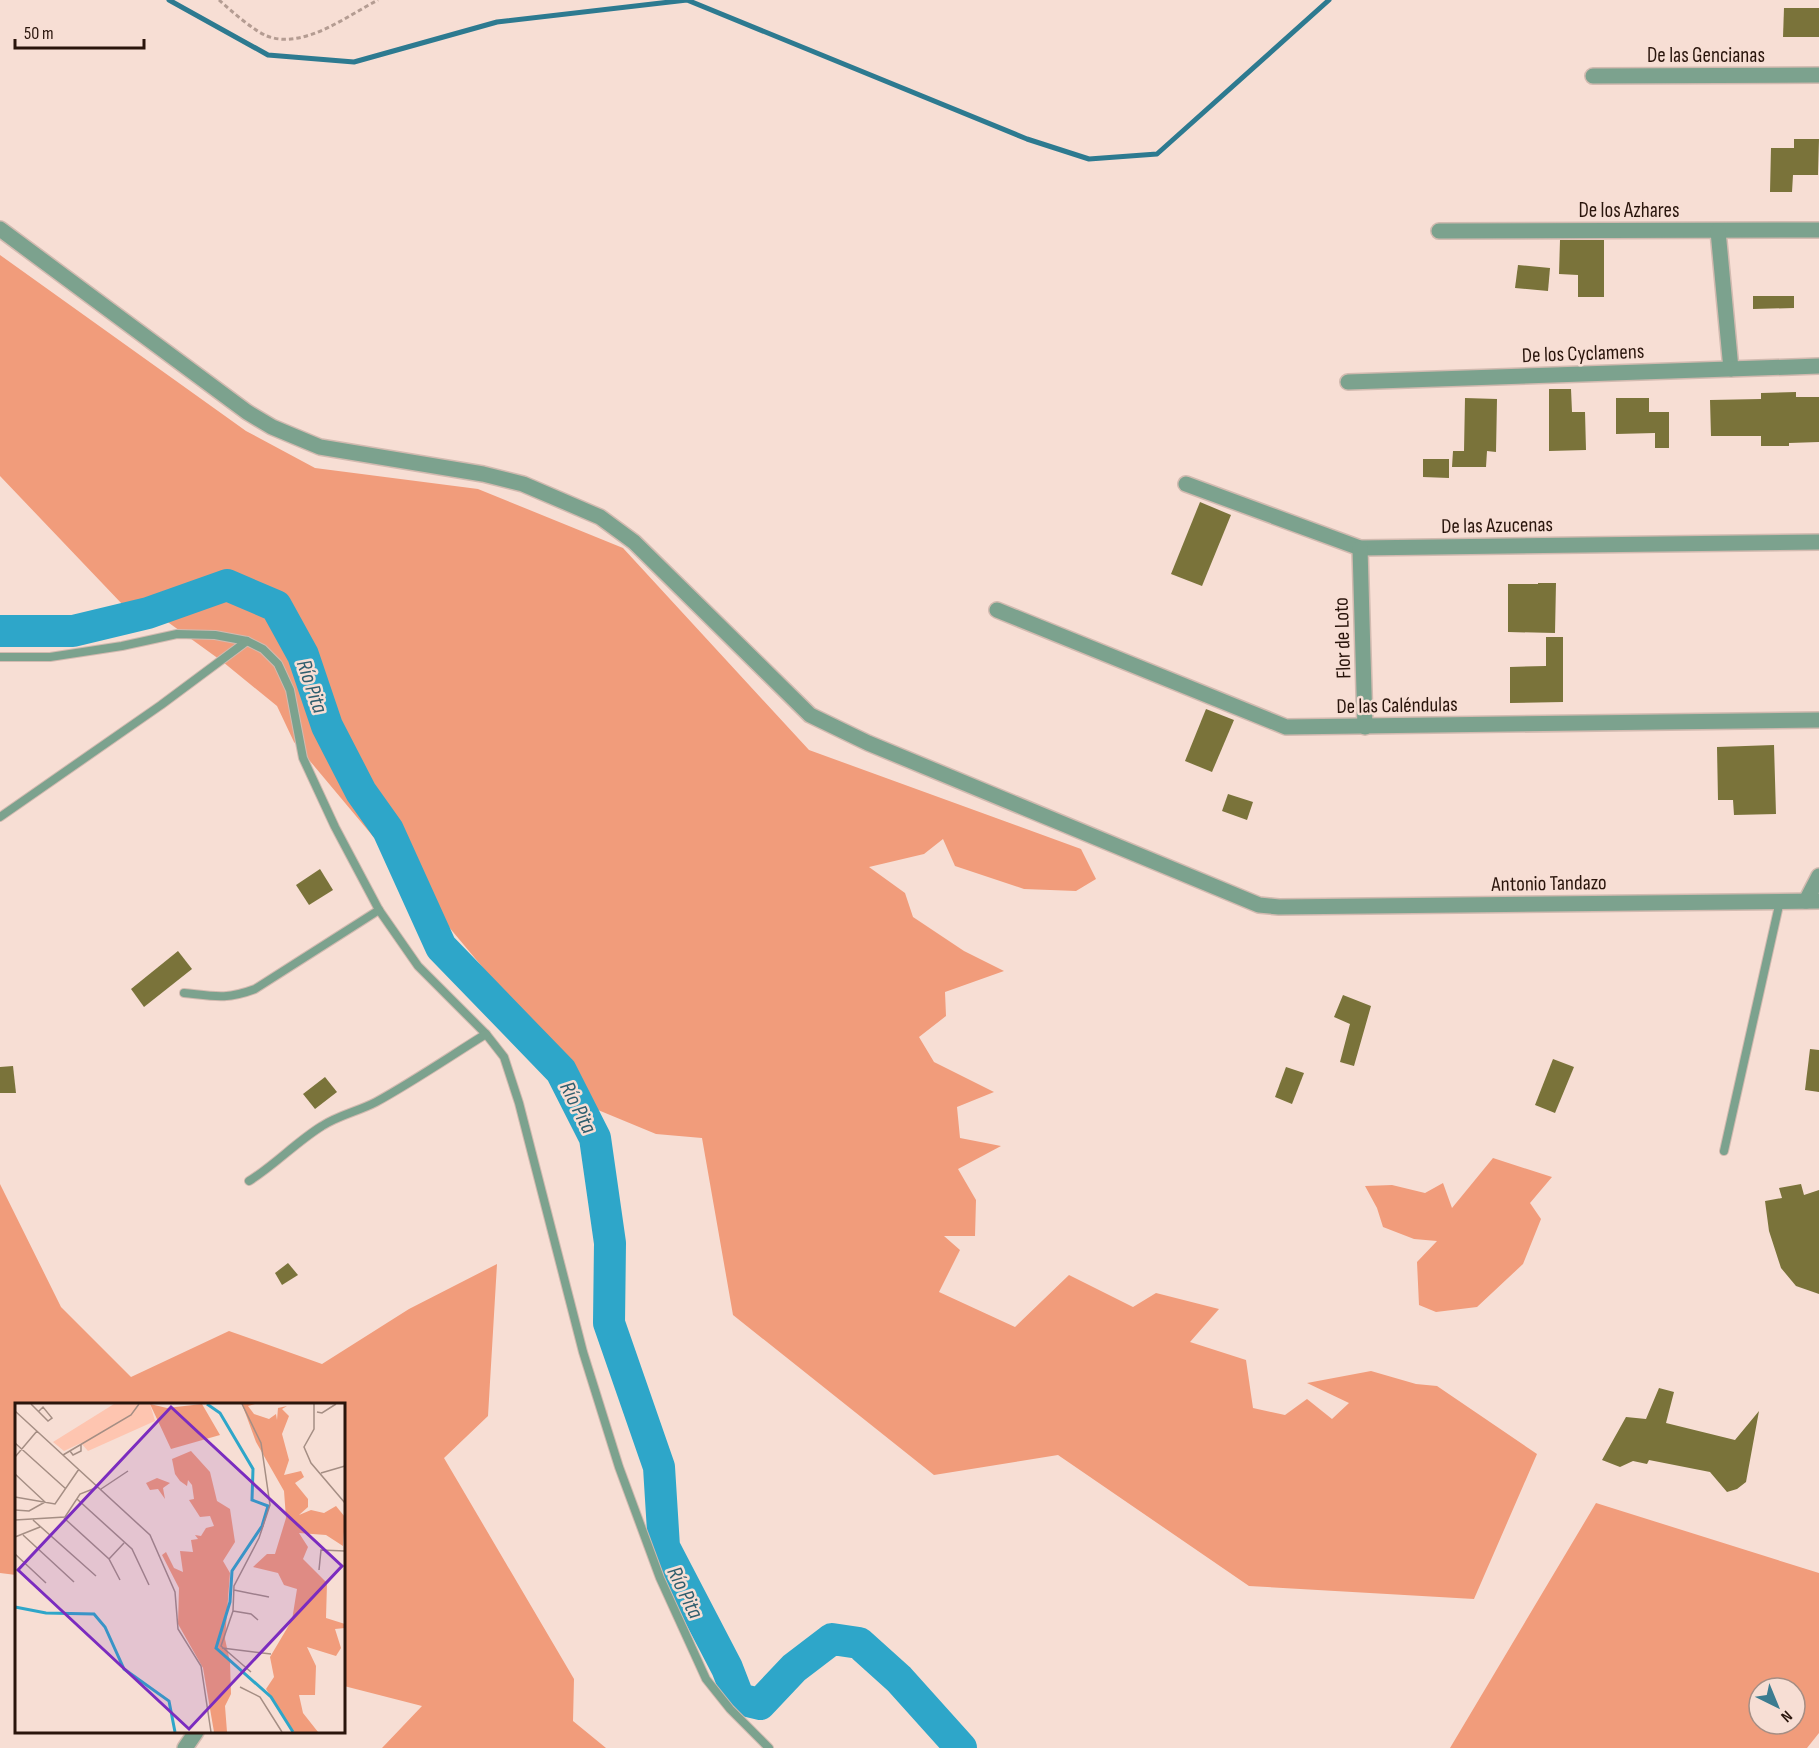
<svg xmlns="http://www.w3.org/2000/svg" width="1819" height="1748" font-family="'Sofia Sans Condensed',sans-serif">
  <rect width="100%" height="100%" fill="#f7ded4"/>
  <!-- forest -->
  <g fill="#f19c7b" fill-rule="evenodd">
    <polygon points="0,255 246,431 315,468 478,489 623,548 809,750 1081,849 1096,879 1076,891 1024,889 955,866 943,839 924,854 869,867 905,893 913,917 964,951 1004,971 945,992 946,1016 919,1037 934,1062 994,1092 957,1107 960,1138 1001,1146 958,1169 976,1200 975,1236 944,1236 960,1250 939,1292 1015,1327 1069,1275 1133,1307 1156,1293 1219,1309 1190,1342 1246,1360 1253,1408 1285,1415 1307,1399 1332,1419 1349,1403 1307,1383 1371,1371 1416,1384 1437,1386 1537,1454 1474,1599 1249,1586 1058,1455 934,1475 733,1315 702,1138 656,1134 598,1110 562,1062 294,742 277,706 223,662 158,615 123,605 0,476"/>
    <polygon points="1493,1158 1552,1177 1530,1203 1541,1219 1523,1264 1477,1307 1436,1312 1419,1305 1417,1262 1437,1241 1414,1239 1383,1227 1377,1208 1365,1186 1392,1185 1425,1193 1443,1183 1452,1208"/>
    <polygon points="0,1184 61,1307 131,1377 229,1331 322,1364 409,1309 497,1264 488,1416 444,1458 574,1679 573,1721 606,1748 382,1748 422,1706 344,1686 344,1404 16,1404 16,1575 0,1573"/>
    <path d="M 1596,1503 L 1819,1573 L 1819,1733 L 1807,1748 L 1450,1748 ZM 1759,1688 L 1795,1688 L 1795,1724 L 1759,1724 Z"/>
  </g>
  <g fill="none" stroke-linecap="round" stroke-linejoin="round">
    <!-- stream -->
    <polyline stroke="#2d7a90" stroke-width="5" points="169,0 268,55 354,62 497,22 687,0 1027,139 1089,159 1157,154 1329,0"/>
    <!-- river -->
    <polyline stroke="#2ea6c9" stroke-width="32" points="0,631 73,631 148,613 227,585 276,606 303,655 327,726 361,792 388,830 441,947 561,1071 595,1138 610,1243 609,1323 659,1467 664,1547 727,1668 739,1699 760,1704 794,1668 832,1639 859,1643 899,1679 961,1748"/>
  </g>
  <!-- building -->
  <g fill="#7a733a">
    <polygon points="1784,8 1819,8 1819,37 1783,37"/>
    <polygon points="1794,139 1819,139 1818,175 1793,175 1792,192 1770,192 1771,148 1794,148"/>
    <polygon points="1560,240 1604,240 1604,297 1578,297 1578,275 1559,274"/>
    <polygon points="1518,265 1550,268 1548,291 1515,288"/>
    <polygon points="1753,296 1794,296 1794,308 1753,309"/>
    <polygon points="1549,389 1571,389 1572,412 1585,412 1586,450 1549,451"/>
    <polygon points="1796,392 1796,397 1819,397 1819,442 1789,443 1789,446 1761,446 1761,436 1711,436 1710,400 1761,399 1761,393"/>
    <polygon points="1465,398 1497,399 1496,452 1487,451 1486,467 1452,467 1453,451 1464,451"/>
    <polygon points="1616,398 1649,398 1649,412 1669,412 1669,448 1655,448 1655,433 1616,434"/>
    <polygon points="1423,459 1449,459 1449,478 1423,477"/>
    <polygon points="1200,502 1231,515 1202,586 1171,574"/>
    <polygon points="1538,583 1556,583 1555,633 1508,632 1508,584 1538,584"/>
    <polygon points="1546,637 1563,637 1563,702 1510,703 1510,667 1546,666"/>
    <polygon points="1206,709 1234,720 1212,772 1185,761"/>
    <polygon points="1774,745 1776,814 1734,815 1733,800 1718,800 1717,747"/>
    <polygon points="1228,794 1253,802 1247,820 1222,811"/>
    <polygon points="320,869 333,890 309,905 296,885"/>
    <polygon points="178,951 192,969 144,1007 131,989"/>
    <polygon points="1343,995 1371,1006 1354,1066 1340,1062 1350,1024 1334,1017"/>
    <polygon points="1810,1049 1819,1050 1819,1092 1805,1090"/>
    <polygon points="1553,1059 1574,1067 1555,1113 1535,1105"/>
    <polygon points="13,1066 16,1093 0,1093 0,1067"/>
    <polygon points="1286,1067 1304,1073 1292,1104 1275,1097"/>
    <polygon points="325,1077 337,1092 315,1109 303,1094"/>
    <polygon points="1801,1184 1804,1195 1819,1190 1819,1294 1796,1286 1781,1268 1769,1231 1765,1201 1782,1198 1779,1188"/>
    <polygon points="288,1263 298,1275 282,1285 275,1273"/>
    <polygon points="1659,1388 1674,1392 1666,1423 1735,1440 1759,1411 1746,1482 1737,1489 1727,1492 1710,1472 1649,1460 1647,1464 1633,1461 1620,1467 1602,1460 1626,1417 1646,1419"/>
  </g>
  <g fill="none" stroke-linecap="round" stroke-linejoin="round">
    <!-- lane casing -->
    <g stroke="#d2bab0" stroke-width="10">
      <g id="lane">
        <polyline points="0,657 50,657 122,646 177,634 215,635 247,641 263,649 278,664 290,690 303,758 335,827 379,910 418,966 486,1034 504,1057 519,1103 583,1352 619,1467 660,1578 706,1679 730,1709 769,1748"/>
        <polyline points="0,817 161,705 247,641"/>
        <path d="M 184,993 C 213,996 226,1000 255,989 L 379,910"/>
        <polyline points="1724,1151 1780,901"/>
        <path d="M 249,1181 C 275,1165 296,1142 322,1126 C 339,1115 359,1111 376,1102 C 414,1081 449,1057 486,1034"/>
      </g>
    </g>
    <!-- street casing -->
    <g stroke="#d2bab0" stroke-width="18">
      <g id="street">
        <polyline points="1593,76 1819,75"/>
        <polyline points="0,229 247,412 272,427 320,447 483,474 523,484 600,517 634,542 810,715 868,743 1259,905 1279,907 1819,901"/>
        <polyline points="1439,231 1819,230"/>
        <polyline points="1718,231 1731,369"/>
        <polyline points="1348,382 1819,366"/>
        <polyline points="1186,484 1360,548 1819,542"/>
        <polyline points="1360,548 1365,727"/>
        <polyline points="997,610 1286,727 1819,720"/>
        <polyline points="1806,901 1819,876"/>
        <polyline points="185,1748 196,1732"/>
      </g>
    </g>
    <!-- path -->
    <path stroke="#b49c92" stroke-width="3" stroke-dasharray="4.5 3" stroke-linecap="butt" d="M 219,0 C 230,10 254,31 267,36 C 303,50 347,16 378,0"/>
    <!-- lane -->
    <use href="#lane" stroke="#7ca28e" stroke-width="8"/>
    <!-- street -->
    <use href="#street" stroke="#7ca28e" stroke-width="15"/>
  </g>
  <g text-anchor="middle" stroke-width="5" stroke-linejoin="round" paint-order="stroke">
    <!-- street labels -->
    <g font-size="21" fill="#2a150c" stroke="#f7ded4">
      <text x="1706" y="62">De las Gencianas</text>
      <text x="1629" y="217">De los Azhares</text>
      <text transform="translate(1583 353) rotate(-2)" y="7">De los Cyclamens</text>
      <text transform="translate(1497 525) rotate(-1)" y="7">De las Azucenas</text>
      <text transform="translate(1342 638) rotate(-92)" y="7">Flor de Loto</text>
      <text transform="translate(1397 705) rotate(-1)" y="7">De las Caléndulas</text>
      <text transform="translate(1549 883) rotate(-1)" y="7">Antonio Tandazo</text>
    </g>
    <!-- water labels -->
    <g font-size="22" font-style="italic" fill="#2f5e6e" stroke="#f7ded4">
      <text transform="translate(313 686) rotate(71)" y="8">Río Pita</text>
      <text transform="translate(579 1107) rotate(63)" y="8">Río Pita</text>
      <text transform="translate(686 1592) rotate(64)" y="8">Río Pita</text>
    </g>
  </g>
  <!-- overview -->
  <g transform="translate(15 1403)">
    <rect width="330" height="330" fill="#f7ded4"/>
    <path d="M 99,1 L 135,1 L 140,18 L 73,48 L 66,40 L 49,48 L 38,39 Z" fill="#fec5b0"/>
    <path d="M 135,1 L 152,5 L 187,1 L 205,32 L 156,46 ZM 227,1 L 240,1 L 233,3 L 239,11 L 254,16 L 261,11 L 262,17 L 263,5 L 272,3 L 267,6 L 274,13 L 267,31 L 274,57 L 269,72 L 286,68 L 289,74 L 280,80 L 293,96 L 293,104 L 284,112 L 296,107 L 309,110 L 321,103 L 330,114 L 328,143 L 311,132 L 284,130 L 293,144 L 288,156 L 312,180 L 311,215 L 330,221 L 330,225 L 320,226 L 326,245 L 321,253 L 292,244 L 301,263 L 300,292 L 284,292 L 288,310 L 303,329 L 279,329 L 251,286 L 259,274 L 255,254 L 277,217 L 282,186 L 269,182 L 263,170 L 238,164 L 252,151 L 260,151 L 271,115 L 269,88 L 241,39 ZM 176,48 L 195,69 L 202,98 L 215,106 L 220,139 L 208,158 L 215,170 L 210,236 L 215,259 L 216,291 L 210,303 L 212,329 L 199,329 L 188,265 L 163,221 L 164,185 L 147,152 L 151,149 L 159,165 L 168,169 L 165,148 L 178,149 L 176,137 L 183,136 L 180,132 L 186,133 L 191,125 L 199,123 L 195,113 L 185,114 L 174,97 L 179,96 L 177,82 L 173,77 L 172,83 L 165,78 L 160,71 L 157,56 ZM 142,75 L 155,80 L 148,85 L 150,96 L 143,86 L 135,87 L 131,80 Z" fill="#f19c7b"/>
    <path fill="none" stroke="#2ea6c9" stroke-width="3" d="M 192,1 L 205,10 L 238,66 L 237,97 L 253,103 L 247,123 L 217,168 L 215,199 L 201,245 L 256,294 L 278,329M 0,204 L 31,210 L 79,211 L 90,224 L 109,266 L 154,298 L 160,329"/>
    <path fill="none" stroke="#a58e84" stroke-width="1.5" d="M 16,1 L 33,18 L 37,15 L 28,4 L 24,8M 227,1 L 246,40 L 255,102 L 244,135 L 219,183 L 218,208 L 206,243 L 236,269M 299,1 L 299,26 L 289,44 L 296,60 L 330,100M 0,8 L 135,132 L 160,189 L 163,226 L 186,263 L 196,329M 302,9 L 307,10 L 321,1M 0,40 L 51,86M 55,48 L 58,52 L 66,48 L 66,42M 48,52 L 116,12 L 124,1M 0,54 L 22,28M 306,70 L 330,63M 0,71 L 30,99 L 14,108 L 0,107M 86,86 L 113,68M 0,94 L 40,101 L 64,66M 62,96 L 117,146 L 134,182M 49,115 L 94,156 L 105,177M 0,117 L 50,114 L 65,91 L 83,84M 18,117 L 81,173M 8,132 L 59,179M 0,134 L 25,124M 0,151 L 31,180M 94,156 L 109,140M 304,167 L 306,147 L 330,148M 219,187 L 254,194M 330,189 L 330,168M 218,208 L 236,211 L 243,217M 207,245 L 256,251M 225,284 L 245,294 L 267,329"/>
    <path fill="#7b2cbf" fill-opacity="0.15" stroke="#7b2cbf" stroke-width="3" d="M 156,4 L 327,163 L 174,326 L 3,167 Z"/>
    <rect width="330" height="330" fill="none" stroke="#2a150c" stroke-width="3"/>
  </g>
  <!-- north arrow -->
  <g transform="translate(1777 1706) rotate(137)"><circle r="28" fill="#f7ded4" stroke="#a58e84" stroke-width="1.5"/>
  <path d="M0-4.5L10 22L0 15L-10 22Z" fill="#3c7c90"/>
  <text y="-9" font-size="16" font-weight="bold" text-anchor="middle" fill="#2a150c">N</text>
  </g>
  <!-- scale -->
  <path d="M15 39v9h129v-9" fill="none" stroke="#2a150c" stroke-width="3"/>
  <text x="24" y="39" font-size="18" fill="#2a150c" stroke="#f7ded4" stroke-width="4.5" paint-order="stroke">50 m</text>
</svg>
